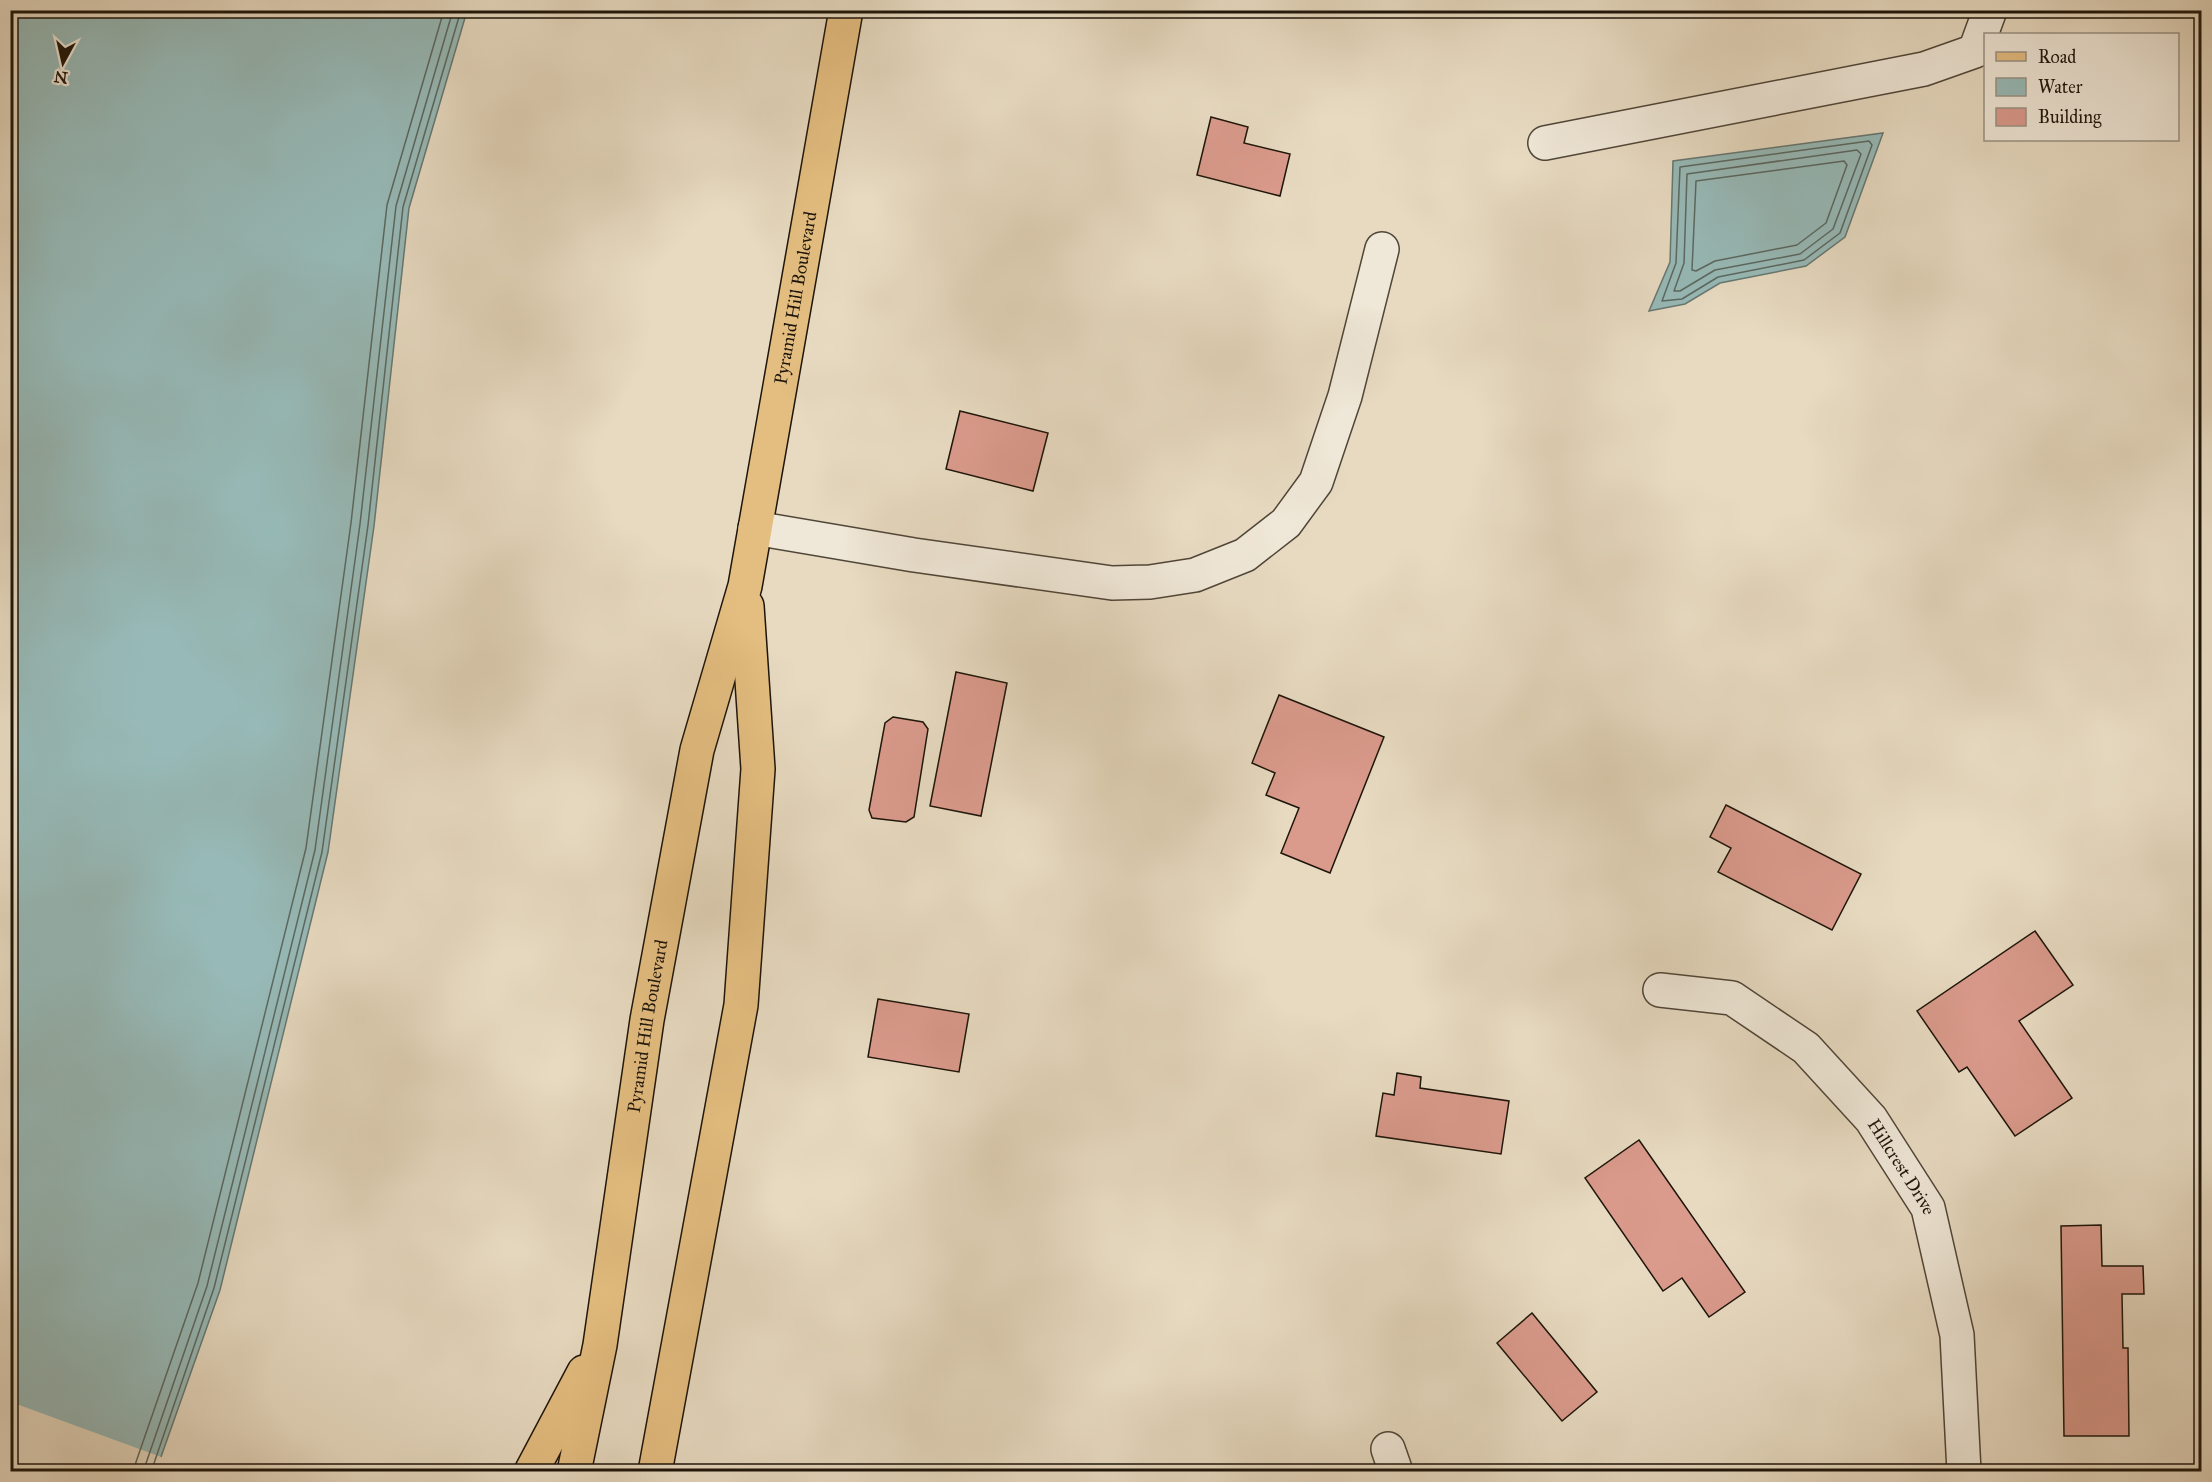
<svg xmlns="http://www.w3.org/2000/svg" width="2212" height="1482" font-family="'IM FELL Great Primer',serif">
  <rect width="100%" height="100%" fill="#e7dac1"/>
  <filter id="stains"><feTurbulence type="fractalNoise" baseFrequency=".00333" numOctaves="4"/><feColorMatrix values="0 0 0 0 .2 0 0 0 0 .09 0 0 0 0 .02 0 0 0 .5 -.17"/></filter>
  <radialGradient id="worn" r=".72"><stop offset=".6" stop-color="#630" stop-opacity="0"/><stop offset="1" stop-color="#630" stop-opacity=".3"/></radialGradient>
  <!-- water -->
  <g fill="#97bab8" stroke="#667872" stroke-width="1.5">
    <polygon points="10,11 467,11 409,208 374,526 328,852 220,1290 156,1471 11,1471"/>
    <polygon points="1883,133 1845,237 1806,266 1720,283 1685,304 1649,311 1670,262 1673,161"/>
  </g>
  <!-- pier -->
  <polygon fill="#e7dac1" points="11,1402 164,1458 159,1472 11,1471"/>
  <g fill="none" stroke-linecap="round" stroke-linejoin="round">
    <!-- shore -->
    <g stroke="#5a6861" stroke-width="1.5">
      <polygon points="1869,141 1872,145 1840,233 1804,260 1718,277 1682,299 1662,301 1676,263 1680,167"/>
      <polygon points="1857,150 1861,154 1833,229 1800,254 1715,270 1680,291 1674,291 1684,263 1687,174"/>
      <polygon points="1844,161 1847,165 1826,223 1797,245 1715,261 1696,271 1692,270 1696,181"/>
      <polyline points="134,1472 136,1462 198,1283 306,848 351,523 387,205 444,10"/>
      <polyline points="143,1472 207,1286 315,850 360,524 396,206 453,10"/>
      <polyline points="151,1472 214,1288 322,852 368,525 403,207 461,10"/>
    </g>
  </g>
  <!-- building -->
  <g fill="#da9a8c" stroke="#1d150a" stroke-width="1.5">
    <polygon points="1211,117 1248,127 1244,143 1290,154 1280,196 1197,175"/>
    <polygon points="960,411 1048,433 1033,491 946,469"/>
    <polygon points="956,672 1007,683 981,816 930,806"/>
    <polygon points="1279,695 1384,737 1330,873 1281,853 1299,808 1266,795 1275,773 1252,763"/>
    <polygon points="893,717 923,722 928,729 914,817 906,822 872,818 869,810 885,723"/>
    <polygon points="1726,805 1861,874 1832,930 1718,872 1731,848 1710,837"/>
    <polygon points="2035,931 2073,985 2019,1021 2072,1098 2015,1136 1967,1067 1959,1072 1917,1011"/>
    <polygon points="878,999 969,1014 959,1072 868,1057"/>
    <polygon points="1397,1073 1421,1077 1420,1088 1509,1101 1501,1154 1376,1136 1383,1093 1394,1095"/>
    <polygon points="1639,1140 1745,1292 1709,1317 1682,1278 1663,1291 1585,1178"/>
    <polygon points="2101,1225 2102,1266 2143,1266 2144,1294 2122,1294 2123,1348 2128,1348 2129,1436 2064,1436 2061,1226"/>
    <polygon points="1532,1313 1597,1392 1562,1421 1497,1343"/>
  </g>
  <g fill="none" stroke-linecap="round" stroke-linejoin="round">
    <!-- minor casing -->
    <g stroke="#504638" stroke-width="36">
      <g id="minor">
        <polyline points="1545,143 1924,69 1975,51 1990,10"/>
        <polyline points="755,528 914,555 1112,583 1150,582 1195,575 1245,555 1286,523 1316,482 1345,396 1382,249"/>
        <path id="s1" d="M 1660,990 L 1732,998 L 1806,1048 L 1871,1119 L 1928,1208 L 1957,1335 L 1964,1472"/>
        <polyline points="1388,1449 1396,1472"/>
      </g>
    </g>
    <!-- major casing -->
    <g stroke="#1d150a" stroke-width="36">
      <g id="major">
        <polyline points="531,1472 584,1372"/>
        <path id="s2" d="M 574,1472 L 600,1345 L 647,1020 L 697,750 L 745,586 L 846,10"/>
        <polyline points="655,1472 741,1005 758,769 747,606"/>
      </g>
    </g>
    <!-- minor -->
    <use href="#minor" stroke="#efe7d7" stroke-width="33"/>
    <!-- major -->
    <use href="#major" stroke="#e4bd80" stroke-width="33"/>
  </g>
  <g text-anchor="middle" stroke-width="5" stroke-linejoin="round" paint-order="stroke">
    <!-- street labels -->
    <g font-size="18" fill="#1d150a" stroke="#efe7d7">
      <text dy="6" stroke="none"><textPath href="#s2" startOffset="1196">Pyramid Hill Boulevard</textPath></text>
      <text dy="6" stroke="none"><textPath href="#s2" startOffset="452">Pyramid Hill Boulevard</textPath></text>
      <text dy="6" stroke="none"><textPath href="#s1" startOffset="315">Hillcrest Drive</textPath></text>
    </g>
  </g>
  <!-- margin -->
  <rect width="2212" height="1482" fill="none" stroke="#e7dac1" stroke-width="36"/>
  <rect x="12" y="12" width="2188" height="1458" fill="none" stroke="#1d150a" stroke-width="3"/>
  <rect x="18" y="18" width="2176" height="1446" fill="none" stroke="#1d150a" stroke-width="1.5"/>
  <!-- legend -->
  <rect x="1984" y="33" width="195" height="108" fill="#efe7d7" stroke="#9b9385" stroke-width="1.5"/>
  <rect x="1996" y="52" width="30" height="9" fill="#e4bd80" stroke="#9b9385" stroke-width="1.5"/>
  <text x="2038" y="63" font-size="18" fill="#1d150a">Road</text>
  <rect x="1996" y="78" width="30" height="18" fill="#97bab8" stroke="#9b9385" stroke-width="1.5"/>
  <text x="2038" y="93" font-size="18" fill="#1d150a">Water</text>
  <rect x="1996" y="108" width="30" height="18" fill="#da9a8c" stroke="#9b9385" stroke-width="1.5"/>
  <text x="2038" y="123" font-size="18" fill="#1d150a">Building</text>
  <!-- north arrow -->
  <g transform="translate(63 63) rotate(188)" stroke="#efe7d7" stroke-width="4.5" paint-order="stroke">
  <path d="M0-4.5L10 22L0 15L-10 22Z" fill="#1d150a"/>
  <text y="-9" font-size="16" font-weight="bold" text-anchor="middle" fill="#1d150a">N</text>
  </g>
  <rect width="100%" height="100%" filter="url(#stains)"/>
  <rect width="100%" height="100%" fill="url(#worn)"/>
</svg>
